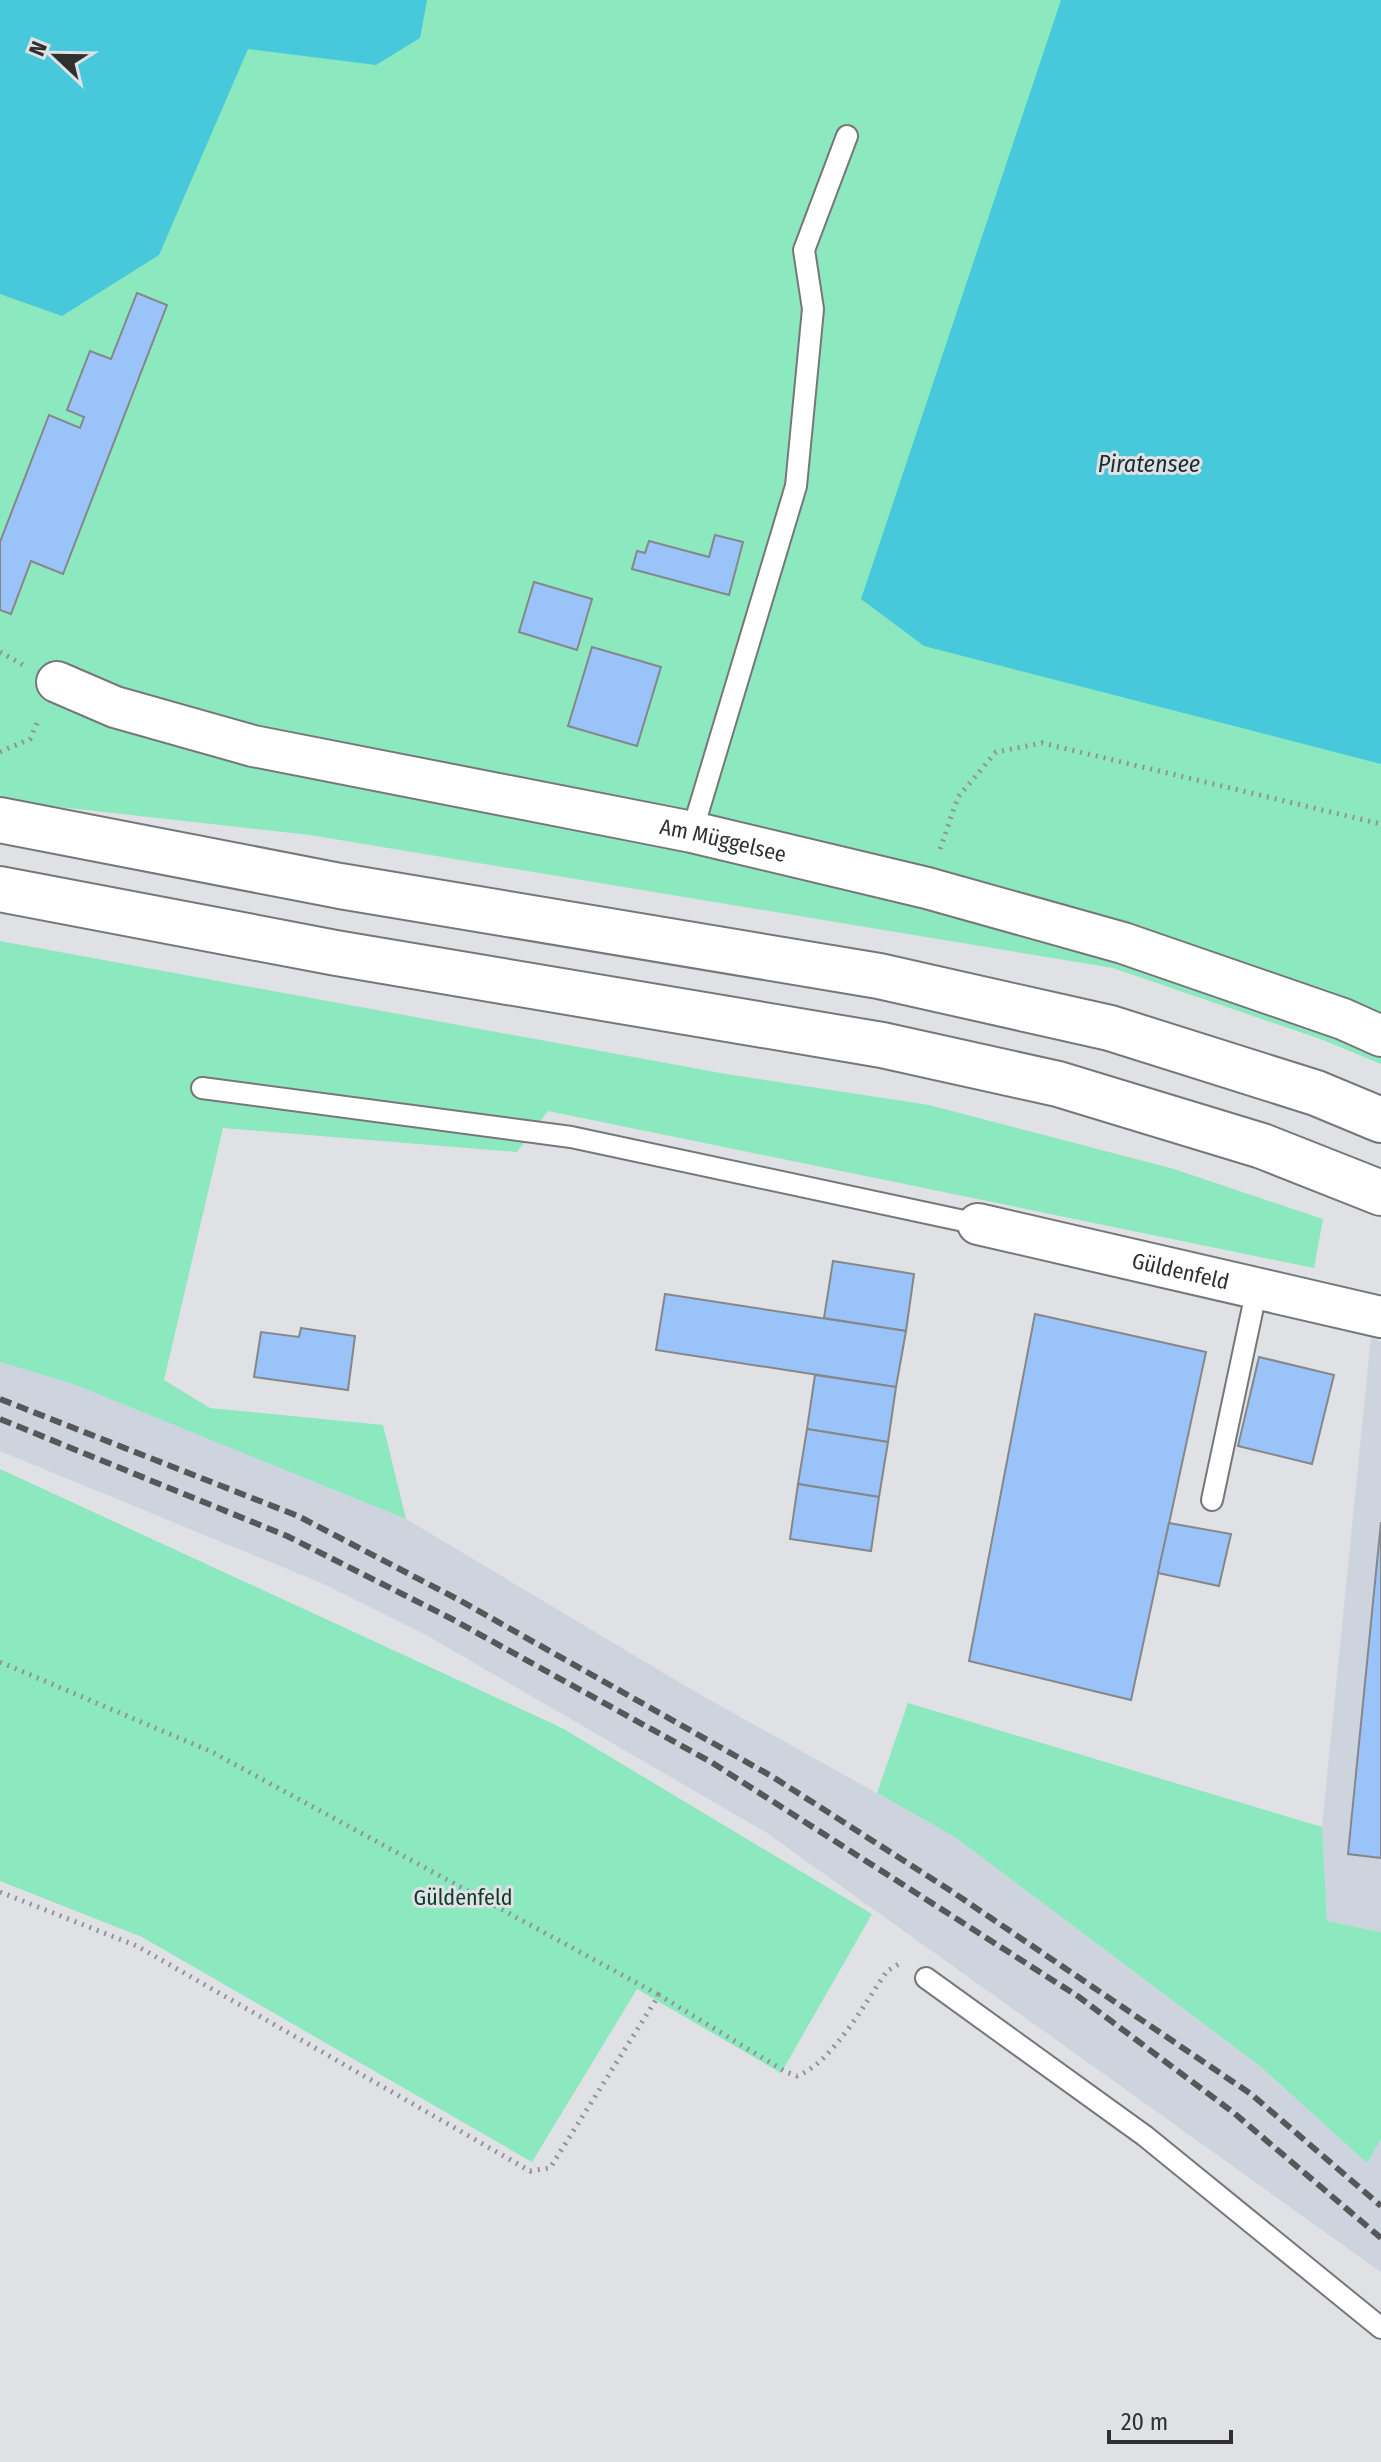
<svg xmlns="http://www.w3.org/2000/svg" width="1381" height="2462" font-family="'Fira Sans Condensed',sans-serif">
  <rect width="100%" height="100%" fill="#dfe1e4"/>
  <!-- built -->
  <g fill="#cdd4dd">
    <polygon points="1371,1337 1381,1342 1381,1932 1327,1921 1322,1827"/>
    <polygon points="0,1362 73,1384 406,1519 694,1691 955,1837 1260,2066 1367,2163 1381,2139 1381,2272 767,1833 428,1636 319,1582 0,1451"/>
  </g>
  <!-- green -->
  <g fill="#8be8bf">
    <polygon points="0,0 1381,0 1381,1064 1323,1040 1113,968 310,835 15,802 0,799"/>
    <polygon points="0,941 726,1074 929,1105 1174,1169 1323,1219 1314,1268 548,1111 517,1152 223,1128 164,1380 210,1408 383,1425 406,1519 73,1384 0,1362"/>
    <polygon points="0,1469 562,1728 872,1914 781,2073 637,1989 532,2162 142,1937 0,1881"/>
    <polygon points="908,1703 1322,1827 1327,1921 1381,1932 1381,2139 1367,2163 1260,2066 955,1837 877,1793"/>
  </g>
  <!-- water -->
  <g fill="#48c8db">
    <polygon points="0,0 427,0 420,38 376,65 248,49 159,255 62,316 0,294"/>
    <polygon points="1061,0 1381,0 1381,764 924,646 861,599"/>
  </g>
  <!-- building -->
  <g fill="#9ac3fa" stroke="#858789" stroke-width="2">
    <polygon points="137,293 167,305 63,574 31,561 11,614 0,610 0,542 49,415 80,428 84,417 67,410 90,351 111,359"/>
    <polygon points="715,535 743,542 729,595 632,569 637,551 645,553 649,541 709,557"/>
    <polygon points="534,582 592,599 577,650 519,632"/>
    <polygon points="592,647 661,667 637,746 568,726"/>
    <polygon points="833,1261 914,1274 906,1331 824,1318"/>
    <polygon points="665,1294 906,1331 896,1387 656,1350"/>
    <polygon points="1035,1314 1206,1352 1131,1700 969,1661"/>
    <polygon points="301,1328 355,1336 348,1390 254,1377 261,1332 299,1337"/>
    <polygon points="1259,1357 1334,1375 1312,1464 1238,1446"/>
    <polygon points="815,1375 896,1387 888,1442 807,1429"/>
    <polygon points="807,1429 888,1442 879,1497 798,1484"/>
    <polygon points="798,1484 879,1497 871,1551 790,1539"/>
    <polygon points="1381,1522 1381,1858 1348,1854"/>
    <polygon points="1169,1523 1231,1534 1219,1586 1158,1573"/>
  </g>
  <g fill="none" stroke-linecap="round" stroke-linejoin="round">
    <!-- service casing -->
    <g stroke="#76777a" stroke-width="24">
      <g id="service">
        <polyline points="692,832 796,486 813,309 804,250 847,136"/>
        <polyline points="202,1088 571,1137 978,1224"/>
        <polyline points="1212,1500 1257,1288"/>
        <polyline points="926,1978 1145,2136 1381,2328"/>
      </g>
    </g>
    <!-- minor casing -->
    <g stroke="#76777a" stroke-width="44">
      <g id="minor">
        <path id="s1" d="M 57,682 L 115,707 L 253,746 L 692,832 L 927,888 L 1123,943 L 1343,1019 L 1381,1036"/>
        <path id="s2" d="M 978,1224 L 1381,1317"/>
      </g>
    </g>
    <!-- trunk casing -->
    <g stroke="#76777a" stroke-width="48">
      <g id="trunk">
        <polyline points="0,820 340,886 879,976 1110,1028 1316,1093 1381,1120"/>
        <polyline points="0,889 336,953 882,1045 1058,1084 1262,1146 1381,1193"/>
      </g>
    </g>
    <!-- path -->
    <g stroke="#929395" stroke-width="5" stroke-dasharray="2 6" stroke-linecap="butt">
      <polyline points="0,652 23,665"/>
      <polyline points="0,752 30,739 39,719"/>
      <polyline points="940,849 958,797 996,752 1042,743 1381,824"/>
      <polyline points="0,1662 212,1752 659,1995"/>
      <path d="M 0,1892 L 137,1946 L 530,2171 L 550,2168 L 659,1995 L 786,2072 L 797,2076 C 832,2063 865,2003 887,1971 L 899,1964"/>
    </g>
    <!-- service -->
    <use href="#service" stroke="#fff" stroke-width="20"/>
    <!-- minor -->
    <use href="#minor" stroke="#fff" stroke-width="40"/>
    <!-- trunk -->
    <use href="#trunk" stroke="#fff" stroke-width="44"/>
    <!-- rail -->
    <g stroke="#565758" stroke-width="6" stroke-dasharray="12 6" stroke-linecap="butt">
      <polyline points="0,1399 298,1516 461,1601 773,1777 948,1889 1251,2094 1381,2206"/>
      <polyline points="0,1419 287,1536 450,1618 711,1762 1079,1997 1234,2113 1381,2238"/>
    </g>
  </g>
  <g text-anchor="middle" stroke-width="6" stroke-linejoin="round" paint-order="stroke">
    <!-- street labels -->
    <g font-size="22" fill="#303031" stroke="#dfe1e4">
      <text dy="8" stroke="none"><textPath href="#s1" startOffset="686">Am Müggelsee</textPath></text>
      <text dy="8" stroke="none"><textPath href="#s2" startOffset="208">Güldenfeld</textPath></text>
    </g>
    <!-- park labels -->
    <g font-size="22" fill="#0d3a29" stroke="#dfe1e4">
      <text x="463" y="1905">Güldenfeld</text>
    </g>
    <!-- water labels -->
    <g font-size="24" font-style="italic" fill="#192e32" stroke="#dfe1e4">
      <text x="1149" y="472">Piratensee</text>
    </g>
  </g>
  <!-- north arrow -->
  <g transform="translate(56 56) rotate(292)" stroke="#dfe1e4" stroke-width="6" paint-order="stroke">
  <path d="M0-6L14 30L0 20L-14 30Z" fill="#303031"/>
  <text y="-12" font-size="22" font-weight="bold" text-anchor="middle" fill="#303031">N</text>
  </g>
  <!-- scale -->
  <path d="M1109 2430v12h122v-12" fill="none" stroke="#303031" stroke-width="4"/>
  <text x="1121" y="2430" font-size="24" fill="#303031" stroke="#dfe1e4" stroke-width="6" paint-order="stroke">20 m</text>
</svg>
